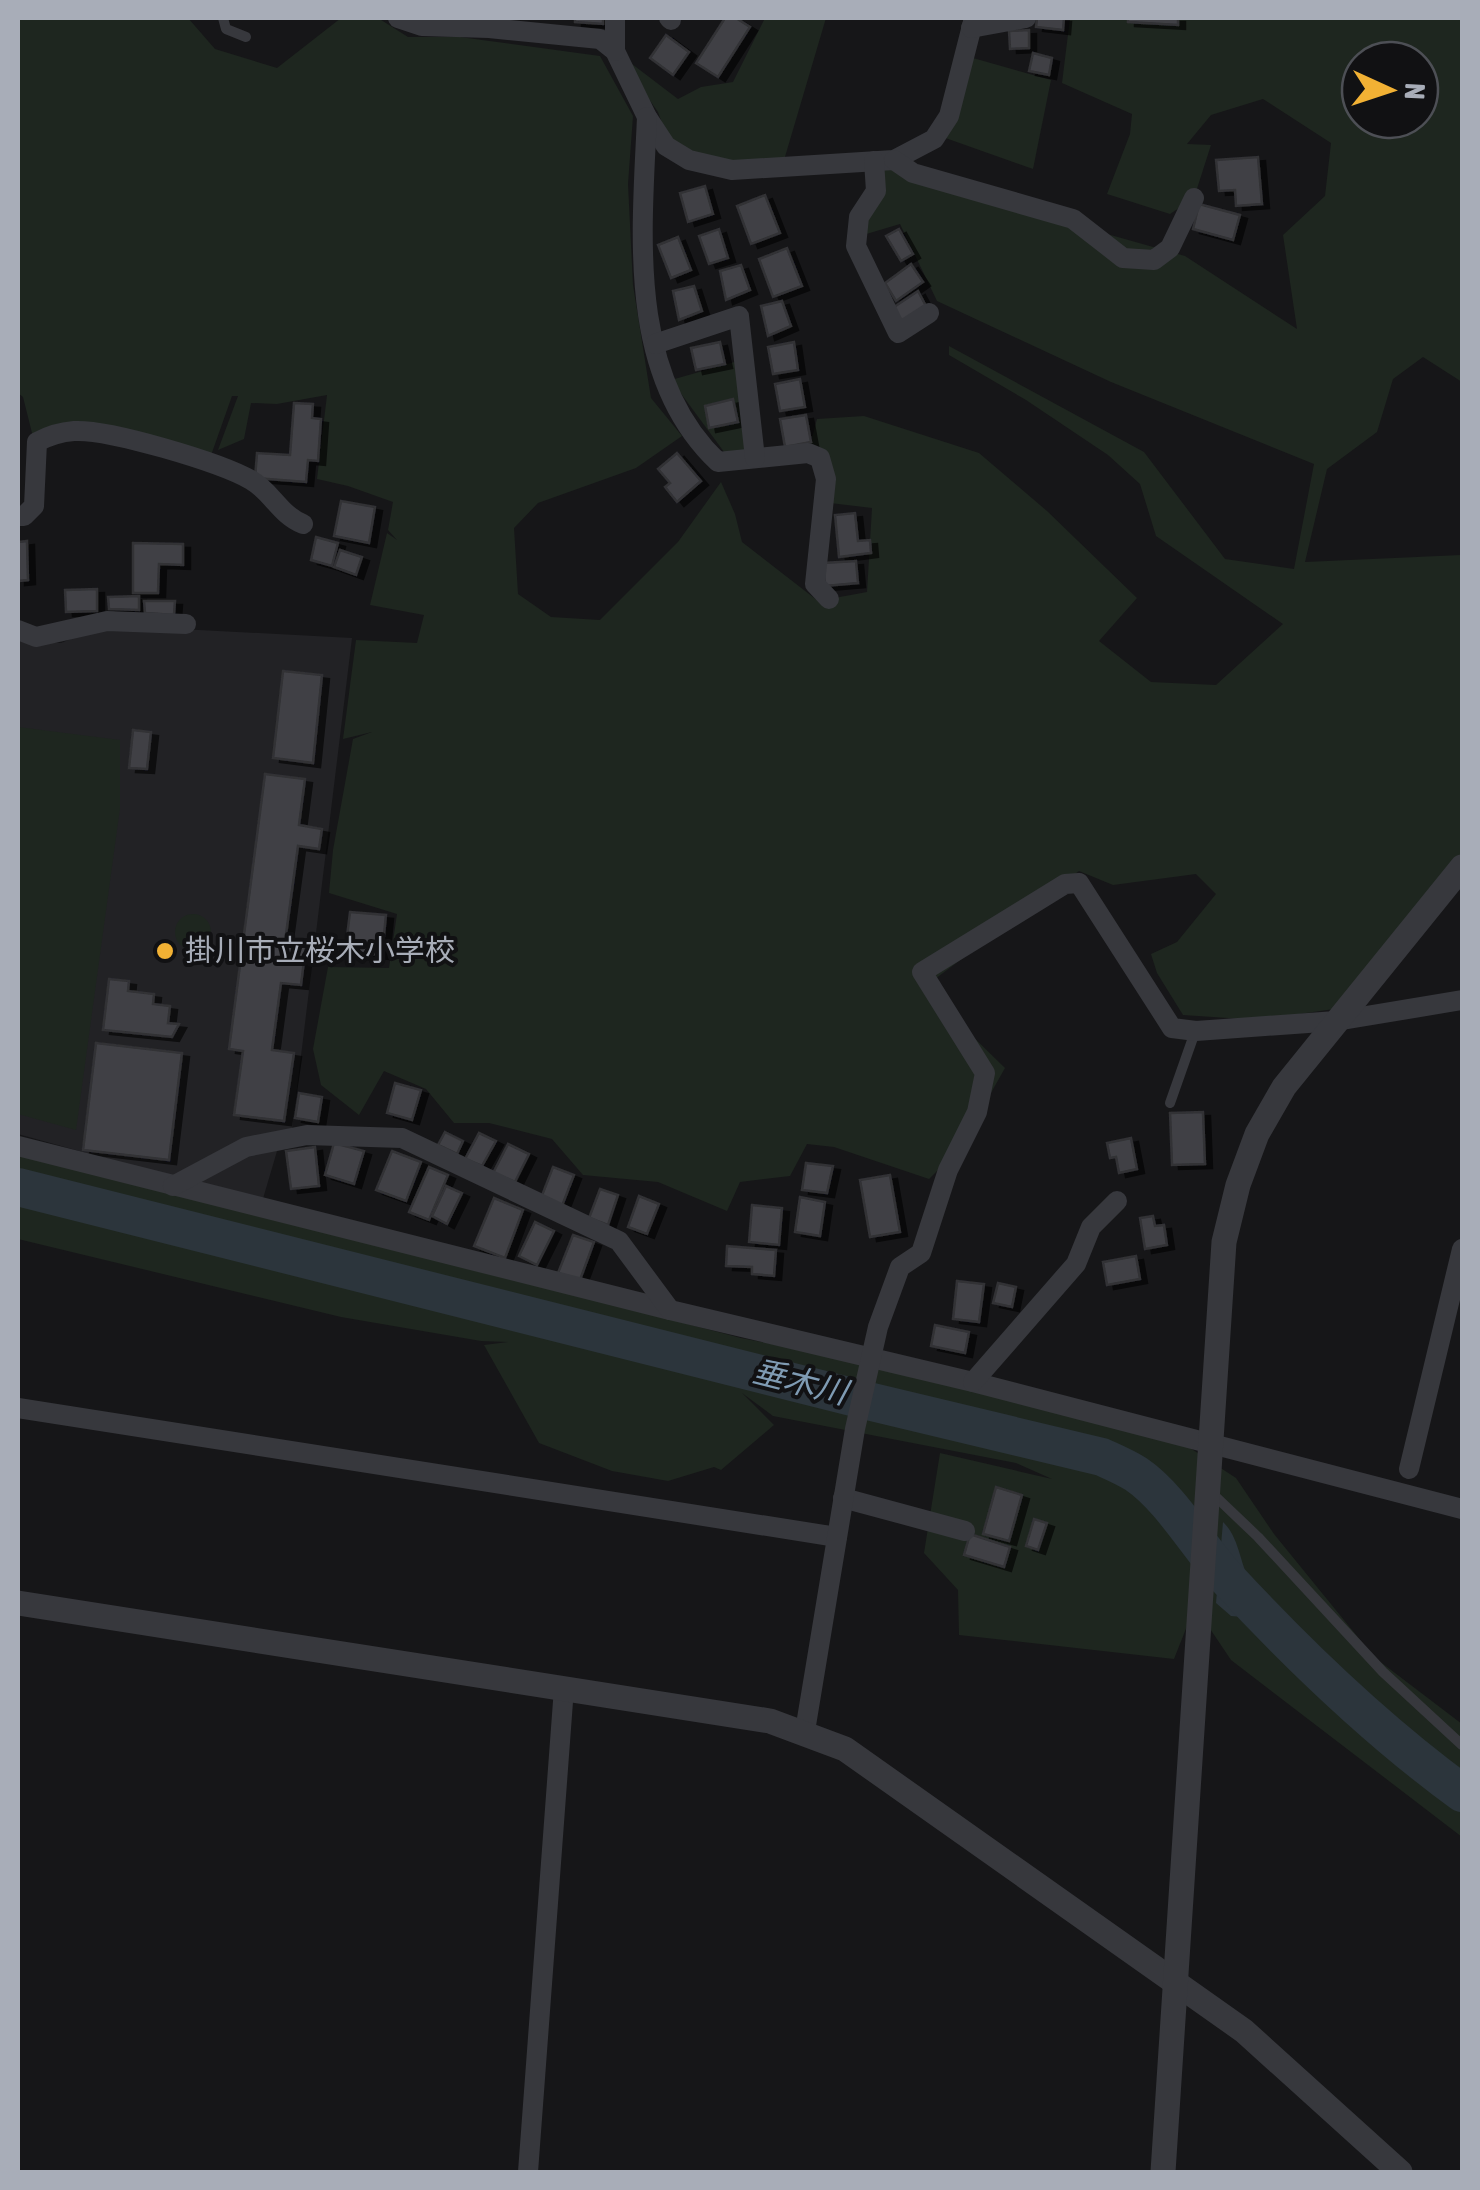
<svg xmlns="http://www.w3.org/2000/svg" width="1480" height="2190" font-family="'Asap Condensed','Noto Sans JP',sans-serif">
  <defs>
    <filter id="shadow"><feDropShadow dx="7" dy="4" stdDeviation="0" flood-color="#0009"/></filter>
  </defs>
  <rect width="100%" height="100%" fill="#161618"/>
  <!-- built -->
  <polygon fill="#222225" points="104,625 352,638 291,1138 280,1141 262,1202 18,1134 18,641 61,643"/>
  <!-- green -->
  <g fill="#1e261f" fill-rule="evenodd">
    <path d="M 18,18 L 188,18 L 215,49 L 277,68 L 341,18 L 378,18 L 408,37 L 460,37 L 600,56 L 633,116 L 628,184 L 633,285 L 651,398 L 682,436 L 636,468 L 538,503 L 514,528 L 518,594 L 551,617 L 600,620 L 678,542 L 721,482 L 735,514 L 742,542 L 818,601 L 867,592 L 872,508 L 830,503 L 808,453 L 817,419 L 864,416 L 979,453 L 1047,511 L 1137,598 L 1099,641 L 1151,682 L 1216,685 L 1283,624 L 1156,536 L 1140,484 L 1108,455 L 1026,400 L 949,355 L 949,346 L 1144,452 L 1225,559 L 1294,569 L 1314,464 L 1111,382 L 937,301 L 900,224 L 863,235 L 882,168 L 891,164 L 937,186 L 1185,256 L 1297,329 L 1283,235 L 1325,196 L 1331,143 L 1263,99 L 1211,115 L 1187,144 L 1211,145 L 1194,198 L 1170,214 L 1107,194 L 1130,134 L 1132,114 L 1062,83 L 1070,18 L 1462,18 L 1462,382 L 1423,357 L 1393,379 L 1377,432 L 1327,469 L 1305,562 L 1461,555 L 1462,550 L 1462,855 L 1334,1009 L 1258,1020 L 1183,1015 L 1157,973 L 1151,954 L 1177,942 L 1216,894 L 1196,874 L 1113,885 L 1079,871 L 923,988 L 1005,1068 L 960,1148 L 929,1179 L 834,1147 L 807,1144 L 790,1176 L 740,1182 L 727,1211 L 658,1182 L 583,1175 L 552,1139 L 489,1123 L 454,1123 L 426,1089 L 384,1071 L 359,1115 L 321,1085 L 313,1049 L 328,967 L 389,968 L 397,914 L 329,893 L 333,850 L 353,739 L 372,732 L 343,739 L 356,640 L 417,643 L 424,615 L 370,605 L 387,533 L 397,540 L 388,530 L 393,502 L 348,486 L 317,479 L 327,395 L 277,404 L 251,403 L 244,439 L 218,450 L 238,396 L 232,396 L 209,461 L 97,427 L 33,437 L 23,397 L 18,393 ZM 1360,60 L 1420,60 L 1420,120 L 1360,120 Z"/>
    <polygon points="765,18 826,18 782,167 720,168 672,150 658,112 615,51 678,99 701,87 733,82"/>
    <polygon points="973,58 1051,80 1033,169 937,135"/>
    <polygon points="738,361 750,458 730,460 671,380"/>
    <polygon points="18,727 120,740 120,808 76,1130 18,1114"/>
    <circle cx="193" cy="932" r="18"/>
    <polygon points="18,1145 104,1171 741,1338 915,1372 1187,1446 1236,1478 1274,1534 1374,1657 1462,1724 1462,1837 1231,1660 1190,1599 1191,1616 1174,1659 959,1635 958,1590 924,1553 940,1453 1052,1479 1016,1463 773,1416 742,1393 774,1425 721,1470 714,1467 668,1481 612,1471 539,1443 484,1345 508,1342 481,1341 341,1317 18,1239"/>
  </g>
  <!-- water -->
  <path fill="#2c353c" d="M 1223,1522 C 1241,1539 1239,1567 1254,1588 C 1268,1607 1288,1625 1305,1643 L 1296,1649 L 1267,1619 L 1231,1616 L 1216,1603 Z"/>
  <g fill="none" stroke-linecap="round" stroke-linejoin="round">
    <!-- river -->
    <path stroke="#2c353c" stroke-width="38" d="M 18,1187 L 868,1401 L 1102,1457 C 1113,1462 1125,1467 1136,1474 C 1170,1497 1198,1546 1226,1577 C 1299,1656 1376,1730 1462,1793"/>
  </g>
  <!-- building -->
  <g fill="#404145" stroke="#303034" stroke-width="2.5" filter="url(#shadow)">
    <polygon points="575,18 603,18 603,24 575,22"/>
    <polygon points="725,18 736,18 750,27 718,77 696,63"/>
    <polygon points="1037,18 1064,18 1063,30 1036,27"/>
    <polygon points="1128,18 1178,18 1178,25 1128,22"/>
    <polygon points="1029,30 1029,48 1010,49 1009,31"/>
    <polygon points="666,35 689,52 673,75 650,58"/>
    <polygon points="1033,53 1052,58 1049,75 1029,71"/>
    <polygon points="1258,157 1262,204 1236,206 1235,190 1219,191 1216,160"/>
    <polygon points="705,186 713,214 688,222 680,193"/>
    <polygon points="765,195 780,233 751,244 737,206"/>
    <polygon points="1199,204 1240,215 1233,240 1193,229"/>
    <polygon points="719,229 728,258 709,264 699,236"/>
    <polygon points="899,229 913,254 901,261 886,236"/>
    <polygon points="678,237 691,270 671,278 658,245"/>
    <polygon points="787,248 802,286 773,297 759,259"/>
    <polygon points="911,264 923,282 896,301 885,283"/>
    <polygon points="741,265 750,290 726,300 720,271"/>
    <polygon points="694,286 702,311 679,320 673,291"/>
    <polygon points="918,291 926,306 902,323 891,309"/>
    <polygon points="782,301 791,326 768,336 761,306"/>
    <polygon points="720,342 725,364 696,370 691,348"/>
    <polygon points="794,342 798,370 773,374 768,347"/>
    <polygon points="800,379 805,407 780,411 775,384"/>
    <polygon points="733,399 738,422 709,428 705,406"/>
    <polygon points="294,403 313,404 312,418 321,419 318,461 308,460 306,482 255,478 257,453 290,455"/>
    <polygon points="806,415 811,442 785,447 780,419"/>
    <polygon points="677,453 701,481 677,502 665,487 670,483 658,469"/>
    <polygon points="341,501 375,507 369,543 334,536"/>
    <polygon points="855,513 858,541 870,540 871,553 839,557 835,515"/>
    <polygon points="316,537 338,543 332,566 311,560"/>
    <polygon points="27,541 28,580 18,581 18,542"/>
    <polygon points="133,543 183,544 183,565 159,564 158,593 133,593"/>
    <polygon points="340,550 362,557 356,575 334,567"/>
    <polygon points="856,561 858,583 825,586 823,563"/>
    <polygon points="97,589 97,611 66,612 65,590"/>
    <polygon points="139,596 139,610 109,609 108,597"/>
    <polygon points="144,601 175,601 174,615 145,613"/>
    <polygon points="283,671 322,675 313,763 273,758"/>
    <polygon points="133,730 151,732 147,769 129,768"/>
    <polygon points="265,774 305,779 299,825 322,829 319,849 298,846 285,942 306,945 301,985 281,983 272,1050 294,1053 284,1121 234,1115 243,1051 229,1049"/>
    <polygon points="350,912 386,915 382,955 345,952"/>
    <polygon points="109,979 129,981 128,991 154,994 153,1004 170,1006 168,1023 179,1024 172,1037 103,1030"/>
    <polygon points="96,1043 182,1053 169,1160 83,1150"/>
    <polygon points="395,1083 421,1090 412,1120 387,1113"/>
    <polygon points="299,1093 322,1097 318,1122 295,1118"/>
    <polygon points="1203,1112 1205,1164 1172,1165 1170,1113"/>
    <polygon points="445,1132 463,1141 457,1154 438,1145"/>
    <polygon points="479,1133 496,1141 482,1166 465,1159"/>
    <polygon points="1131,1138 1137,1169 1119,1173 1116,1157 1110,1158 1107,1143"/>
    <polygon points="334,1143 364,1151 354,1184 325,1175"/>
    <polygon points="508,1144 529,1154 515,1182 493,1173"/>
    <polygon points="315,1147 319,1186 291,1189 286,1151"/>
    <polygon points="392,1151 421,1162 406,1201 376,1190"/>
    <polygon points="806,1163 833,1166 827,1193 802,1190"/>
    <polygon points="429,1167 448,1175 429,1220 409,1212"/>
    <polygon points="553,1167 574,1175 562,1206 541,1198"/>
    <polygon points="890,1175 900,1232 870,1237 860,1180"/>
    <polygon points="446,1186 462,1193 447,1224 432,1216"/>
    <polygon points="600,1189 618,1195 608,1225 589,1218"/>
    <polygon points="639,1196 659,1204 647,1234 628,1227"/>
    <polygon points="800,1197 825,1202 820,1236 795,1232"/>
    <polygon points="494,1198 523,1210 505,1258 474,1246"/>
    <polygon points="752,1205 782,1208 779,1245 749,1242"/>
    <polygon points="1153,1216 1155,1226 1164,1225 1167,1245 1145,1249 1140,1218"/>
    <polygon points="535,1222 554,1231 537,1265 519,1256"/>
    <polygon points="573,1235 594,1242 580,1280 558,1273"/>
    <polygon points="727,1246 776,1250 774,1276 752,1274 752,1267 726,1266"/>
    <polygon points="1136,1256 1140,1279 1107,1285 1103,1262"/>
    <polygon points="957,1281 984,1284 979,1322 953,1319"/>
    <polygon points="998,1283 1016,1287 1012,1307 993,1303"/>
    <polygon points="935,1325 969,1332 965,1353 931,1346"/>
    <polygon points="996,1487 1022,1495 1009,1541 983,1534"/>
    <polygon points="1034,1519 1047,1523 1038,1550 1026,1546"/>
    <polygon points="970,1534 1010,1547 1004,1567 964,1555"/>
  </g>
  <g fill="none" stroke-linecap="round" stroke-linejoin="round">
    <!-- service -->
    <g stroke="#37383d" stroke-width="10">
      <polyline points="223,18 226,29 246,37"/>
      <polyline points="1170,1103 1195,1032"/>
      <polyline points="1214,1495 1258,1537 1383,1672 1462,1745"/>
    </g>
    <!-- minor -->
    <g stroke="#37383d" stroke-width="20">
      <polyline points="398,18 422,26 489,28 600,39 615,51 647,117 666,146 689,160 732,170 894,160 934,139 949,116 974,18"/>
      <polyline points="669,18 671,20"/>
      <polyline points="971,28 1026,18"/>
      <polyline points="615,51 615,18"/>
      <path d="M 647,117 C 642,232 626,375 718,462 L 808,453 L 820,458 L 826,479 L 815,584 L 829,599"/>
      <polyline points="894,160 913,173 1073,219 1123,258 1154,260 1170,248 1194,198"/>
      <polyline points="874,161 876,191 859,217 856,246 898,333 929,313"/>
      <polyline points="655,344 739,316 755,458"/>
      <path d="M 18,516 L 24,516 L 34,506 L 37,442 C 48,436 61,432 74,431 C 109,429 219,462 251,480 C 272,492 280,515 303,524"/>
      <polyline points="18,630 36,637 107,621 186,624"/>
      <polyline points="18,1146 670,1310"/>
      <polyline points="173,1186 246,1147 307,1135 402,1138 619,1241 670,1310 973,1382 1462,1509"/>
      <polyline points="973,1382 1076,1264 1091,1227 1117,1201"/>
      <polyline points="18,1408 837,1537"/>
      <polyline points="1409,1469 1462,1249"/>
      <polyline points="843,1498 965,1531"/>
      <polyline points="805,1731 855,1429 878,1327 900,1267 921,1253 948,1170 977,1112 985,1073 922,972 1065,884 1079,883 1172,1028 1196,1031 1336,1021 1462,1000"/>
      <polyline points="528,2172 564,1688"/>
    </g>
    <!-- tertiary -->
    <g stroke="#37383d" stroke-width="25">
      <polyline points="18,1603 770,1721 845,1749 1244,2031 1400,2172"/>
      <polyline points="1163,2172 1224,1242 1238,1185 1257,1134 1284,1087 1462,867"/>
    </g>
  </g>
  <!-- markers -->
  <circle fill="#f2b134" stroke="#111113" stroke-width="4" cx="165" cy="951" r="10"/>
  <g text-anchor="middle" stroke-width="8" stroke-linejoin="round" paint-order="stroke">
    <!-- poi labels -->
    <g font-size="30" fill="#a8adb8" stroke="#111113" text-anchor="start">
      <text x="185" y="961">掛川市立桜木小学校</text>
    </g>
    <!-- water labels -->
    <g font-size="32" font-style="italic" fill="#7f9bb3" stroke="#111113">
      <text transform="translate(800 1382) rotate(14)" y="11">垂木川</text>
    </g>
  </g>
  <!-- border -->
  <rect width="1480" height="2190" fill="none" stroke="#a8adb8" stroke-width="40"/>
  <!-- north arrow -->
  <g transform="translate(1390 90) rotate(93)"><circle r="48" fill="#111113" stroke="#4d4f55" stroke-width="2.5"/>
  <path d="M0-8L18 38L0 25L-18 38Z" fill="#f2b134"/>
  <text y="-15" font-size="28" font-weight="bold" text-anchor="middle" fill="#a8adb8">N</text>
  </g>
</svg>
